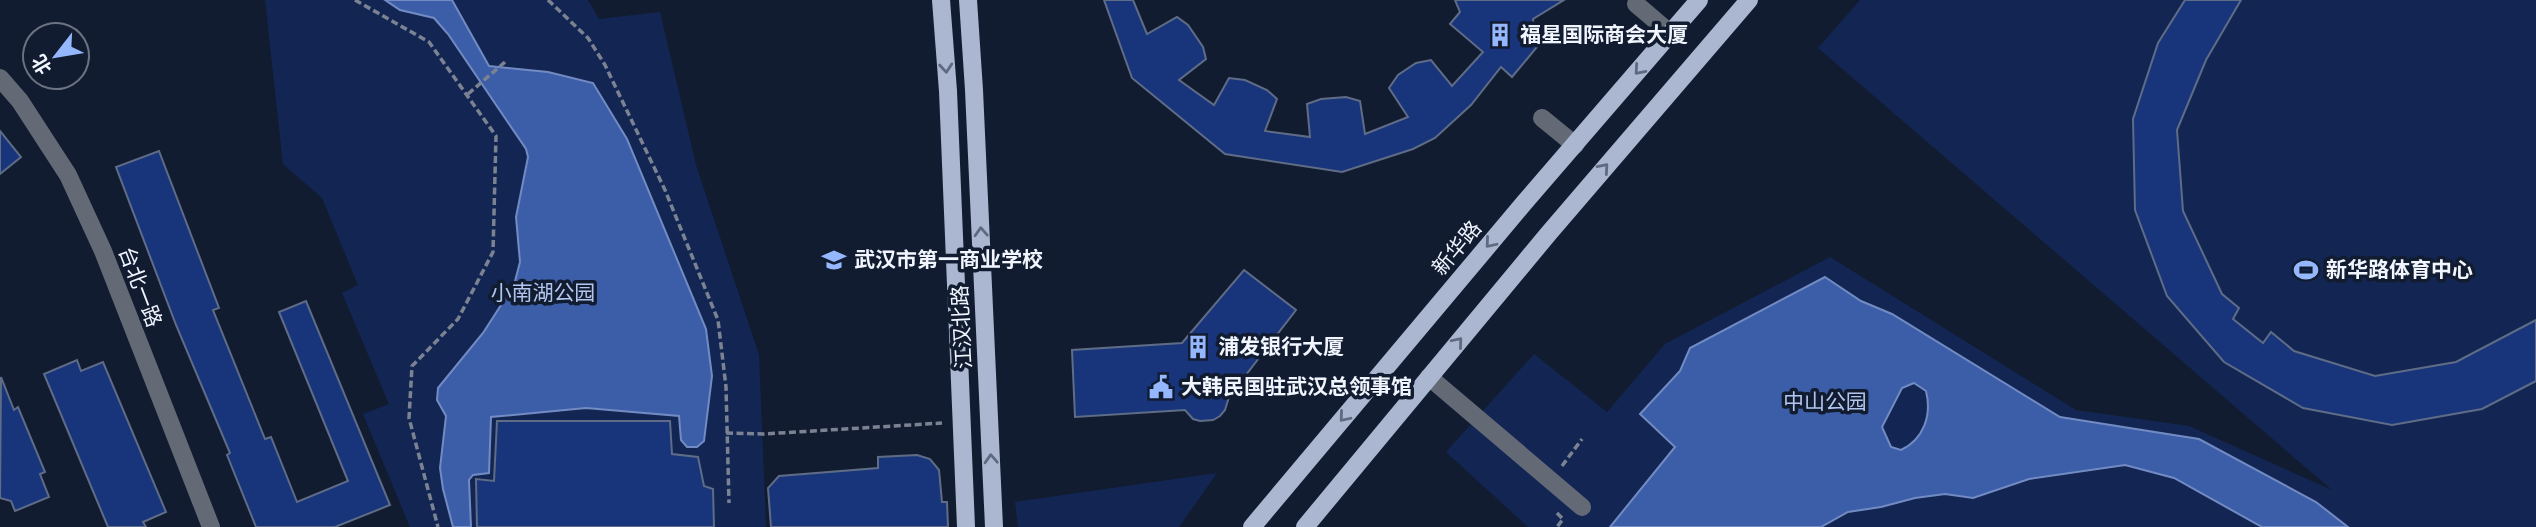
<svg xmlns="http://www.w3.org/2000/svg" width="2536" height="527" font-family="Commissioner,'Noto Sans SC',sans-serif">
  <rect width="100%" height="100%" fill="#121c31"/>
  <!-- green -->
  <g fill="#132653">
    <polygon points="265,0 588,0 599,19 660,12 696,165 759,355 766,527 410,527 363,414 389,404 342,293 358,285 322,198 283,164"/>
    <polygon points="1860,0 2536,0 2536,527 1528,527 1446,452 1534,354 1607,412 1665,344 1830,257 2076,410 2189,426 2332,490 1818,48"/>
    <polygon points="1217,473 1179,527 1018,527 1015,502"/>
  </g>
  <!-- water -->
  <g fill="#3c5ea9" stroke="#728bc2" stroke-width="2" fill-rule="evenodd">
    <polygon points="385,0 452,0 489,66 548,72 593,83 627,139 706,329 712,376 704,441 697,447 687,447 681,440 679,416 586,408 491,417 489,473 473,475 469,480 471,527 453,527 443,489 440,468 446,416 437,400 438,388 483,333 514,285 520,262 516,217 528,157 526,149 448,34 434,18 400,10"/>
    <path d="M 1825,277 L 1861,301 L 1892,314 L 2060,417 L 2199,439 L 2316,502 L 2348,527 L 2262,527 L 2174,478 L 2125,465 L 2029,479 L 1973,498 L 1945,494 L 1915,498 L 1881,507 L 1848,512 L 1821,527 L 1610,527 L 1675,447 L 1640,414 L 1680,371 L 1690,348 ZM 1914,383 L 1926,391 C 1932,415 1924,439 1901,450 L 1891,447 L 1882,427 L 1902,388 Z"/>
  </g>
  <!-- building -->
  <g fill="#18357c" stroke="#5f6c86" stroke-width="2">
    <polygon points="1104,0 1133,0 1147,34 1177,17 1188,25 1203,47 1206,59 1179,80 1214,105 1229,78 1245,80 1267,90 1277,99 1265,131 1310,137 1307,104 1321,99 1346,97 1360,101 1365,134 1408,117 1389,88 1398,75 1416,63 1431,60 1452,86 1483,52 1450,24 1460,12 1455,0 1564,0 1533,19 1537,47 1512,77 1501,67 1471,105 1435,138 1413,149 1342,172 1225,154 1132,78"/>
    <polygon points="2185,0 2241,0 2206,60 2177,130 2183,211 2222,294 2239,308 2233,319 2263,343 2271,332 2294,351 2375,376 2456,362 2536,320 2536,381 2482,409 2392,425 2303,408 2224,362 2167,296 2135,210 2133,119 2158,43"/>
    <polygon points="0,131 21,157 0,174"/>
    <polygon points="159,151 219,308 213,310 265,439 271,437 297,502 348,481 279,312 306,301 390,505 335,527 256,527 227,455 230,453 176,325 116,167"/>
    <polygon points="1244,270 1296,310 1229,397 1225,410 1220,416 1213,420 1200,421 1193,419 1185,410 1075,417 1072,350 1182,343"/>
    <polygon points="77,360 81,371 103,362 166,512 143,522 146,527 108,527 44,374"/>
    <polygon points="1,377 14,410 18,407 45,472 40,474 49,497 15,511 11,501 0,498"/>
    <polygon points="497,421 670,421 672,454 698,457 704,486 713,489 714,527 477,527 476,479 494,481"/>
    <polygon points="917,455 930,459 939,470 942,502 947,502 948,527 771,527 768,488 779,476 878,468 878,457"/>
  </g>
  <g fill="none" stroke-linecap="round" stroke-linejoin="round">
    <!-- path -->
    <g stroke="#7b8392" stroke-width="3.5" stroke-dasharray="7 3.5" stroke-linecap="butt">
      <polyline points="355,0 429,42 496,136 493,252 458,319 412,366 409,418 438,527"/>
      <polyline points="548,0 588,38 605,65 665,190 718,320 726,387 729,503"/>
      <polyline points="468,94 505,62"/>
      <polyline points="726,433 764,434 942,423"/>
      <polyline points="1562,466 1582,439"/>
      <polyline points="1557,513 1563,519 1557,527"/>
    </g>
    <!-- minor -->
    <g stroke="#636975" stroke-width="18">
      <polyline points="1636,4 1670,33"/>
      <polyline points="0,78 20,101 68,175 103,251 211,527"/>
      <polyline points="1542,118 1575,145"/>
      <polyline points="1429,377 1582,507"/>
    </g>
    <!-- major -->
    <g stroke="#abb7d0" stroke-width="18">
      <polyline points="941,0 948,91 966,527"/>
      <polyline points="968,0 974,90 994,527"/>
      <polyline points="1252,527 1524,203 1699,0"/>
      <polyline points="1305,527 1549,233 1749,0"/>
    </g>
  </g>
  <!-- one-way arrows -->
  <defs><path id="oneway-chevron" d="M-2-3.5L2.5 0L-2 3.5" fill="none" stroke-width="1.6" stroke-linecap="round" stroke-linejoin="round" transform="scale(1.75)"/></defs>
  <g stroke="#5e6a80">
    <use href="#oneway-chevron" transform="translate(946 68) rotate(85)"/>
    <use href="#oneway-chevron" transform="translate(1639 70) rotate(131)"/>
    <use href="#oneway-chevron" transform="translate(1604 168) rotate(-49)"/>
    <use href="#oneway-chevron" transform="translate(981 232) rotate(-93)"/>
    <use href="#oneway-chevron" transform="translate(1490 243) rotate(130)"/>
    <use href="#oneway-chevron" transform="translate(1458 342) rotate(-50)"/>
    <use href="#oneway-chevron" transform="translate(1344 417) rotate(130)"/>
    <use href="#oneway-chevron" transform="translate(991 459) rotate(-93)"/>
  </g>
  <!-- icons -->
  <defs>
    <g id="building-bare" transform="scale(1.89)"><path d="M-4-6H4V6H1V3H-1V6H-4ZM-2.5-4.3h1.7v1.8h-1.7ZM.8-4.3h1.7v1.8H.8ZM-2.5-1h1.7V.8h-1.7ZM.8-1h1.7V.8H.8Z" fill="#94b7fd" stroke="#121c31" stroke-width="2.5" paint-order="stroke"/></g>
    <g id="school-bare" transform="scale(1.89)"><path d="M0-5L7-2L0 1L-7-2ZM-4 1L0 2.5L4 1V4Q0 6-4 4Z" fill="#94b7fd" stroke="#121c31" stroke-width="2.5" paint-order="stroke"/></g>
    <g id="stadium-bare" transform="scale(1.89)"><path d="M0-5a6.5 5 0 1 0 0 10a6.5 5 0 1 0 0-10ZM-3.5-1.8h7v3.6h-7Z" fill="#94b7fd" stroke="#121c31" stroke-width="2.5" paint-order="stroke"/></g>
    <g id="civic-bare" transform="scale(1.89)"><path d="M-.6-6.5H3V-4.5H.6V-3L4-1V1h2V6H-6V1h2V-1L-.6-3ZM-1.2 2.5V6h2.4V2.5Z" fill="#94b7fd" stroke="#121c31" stroke-width="2.5" paint-order="stroke"/></g>
  </defs>
  <g fill-rule="evenodd">
    <use href="#building-bare" x="1500" y="35"/>
    <use href="#school-bare" x="834" y="260"/>
    <use href="#stadium-bare" x="2306" y="270"/>
    <use href="#building-bare" x="1198" y="347"/>
    <use href="#civic-bare" x="1161" y="387"/>
  </g>
  <g text-anchor="middle" stroke-width="7" stroke-linejoin="round" paint-order="stroke">
    <!-- poi labels -->
    <g font-size="21" font-weight="bold" fill="#f0f5fe" stroke="#121c31" text-anchor="start">
      <text x="1520" y="42">福星国际商会大厦</text>
      <text x="854" y="267">武汉市第一商业学校</text>
      <text x="2326" y="277">新华路体育中心</text>
      <text x="1218" y="354">浦发银行大厦</text>
      <text x="1181" y="394">大韩民国驻武汉总领事馆</text>
    </g>
    <!-- street labels -->
    <g font-size="21" fill="#f0f5fe" stroke="#121c31">
      <text transform="translate(1457 248) rotate(-50)" y="7">新华路</text>
      <text transform="translate(140 287) rotate(69)" y="7">台北一路</text>
      <text transform="translate(962 327) rotate(-93)" y="7">江汉北路</text>
    </g>
    <!-- park labels -->
    <g font-size="21" fill="#b1c5ee" stroke="#121c31">
      <text x="543" y="300">小南湖公园</text>
      <text x="1825" y="409">中山公园</text>
    </g>
  </g>
  <!-- north arrow -->
  <g transform="translate(56 56) rotate(239)"><circle r="33" fill="#121c31" stroke="#6b7383" stroke-width="2"/>
  <path d="M0-5L12 26L0 18L-12 26Z" fill="#94b7fd"/>
  <text y="-10" font-size="19" font-weight="bold" text-anchor="middle" fill="#f0f5fe">北</text>
  </g>
</svg>
